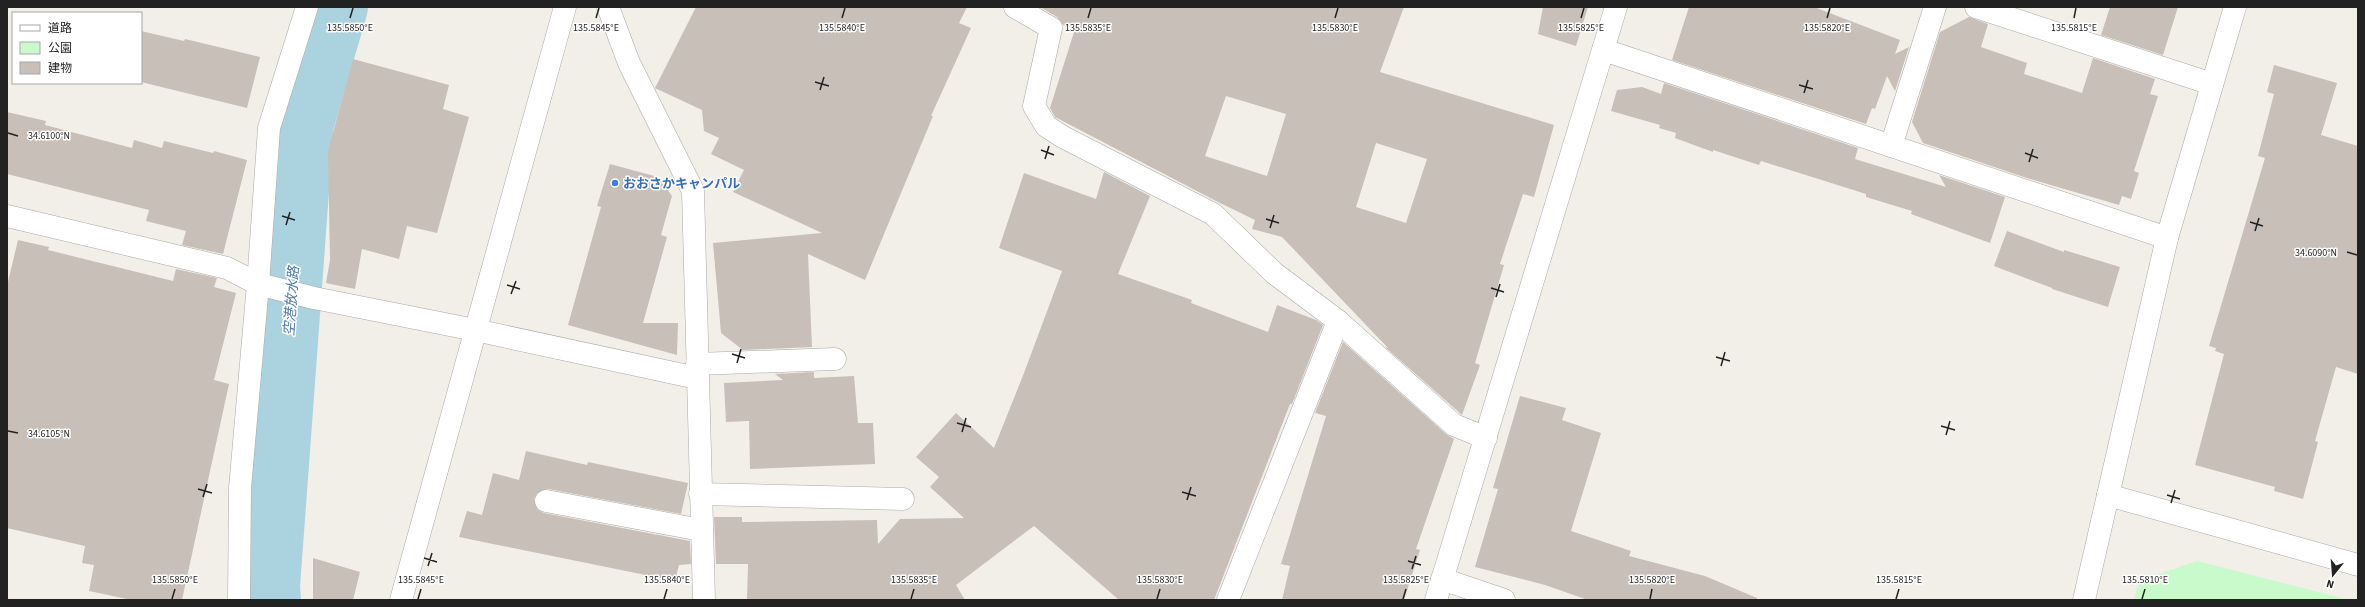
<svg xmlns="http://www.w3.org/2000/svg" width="2365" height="607" font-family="'Source Sans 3','Noto Sans JP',sans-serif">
  <rect width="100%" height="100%" fill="#f2efe9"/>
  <!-- park -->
  <polygon fill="#c8facc" points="2197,561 2349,600 2134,600 2139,581"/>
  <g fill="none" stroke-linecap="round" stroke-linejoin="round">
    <!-- river -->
    <polyline stroke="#aad3df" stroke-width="62" points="270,600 269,586 303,123 337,7"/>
  </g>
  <!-- building -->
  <g fill="#c7bfb8" fill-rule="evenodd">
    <polygon points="696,7 967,7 959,23 971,28 931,116 933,116 865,280 808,254 812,347 743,350 721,333 713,243 822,233 733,192 744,170 711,154 719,138 704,131 702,110 655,88"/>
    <path d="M 1040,7 L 1404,7 L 1380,72 L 1554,125 L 1534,197 L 1523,194 L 1500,264 L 1504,265 L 1475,363 L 1480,365 L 1462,415 L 1385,347 L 1388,348 L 1282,237 L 1252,229 L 1255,220 L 1216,201 L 1055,117 L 1050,108 L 1075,29 L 1063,25 L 1057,17 ZM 1226,96 L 1286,114 L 1267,176 L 1205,156 ZM 1376,143 L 1427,159 L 1406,223 L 1356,207 Z"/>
    <polygon points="1543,7 1588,7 1576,46 1538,34"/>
    <polygon points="1689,7 1814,7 1900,40 1895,54 1909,47 1895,91 1887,76 1875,109 1872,108 1866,124 1672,60"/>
    <polygon points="2110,7 2178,7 2163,55 2101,35"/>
    <polygon points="1969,17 1988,24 1981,47 2027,63 2024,74 2082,93 2093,58 2155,79 2150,94 2158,96 2134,171 2139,173 2131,199 2122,196 2119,205 2027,178 1923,143 1912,122 1940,32"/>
    <polygon points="141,31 184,41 185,39 260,57 247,108 141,82"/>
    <polygon points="353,59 449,85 443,109 469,117 437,233 407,226 399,259 362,249 355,289 326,283 330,260 328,151"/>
    <polygon points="2274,65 2337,83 2321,135 2358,146 2358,374 2336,367 2315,441 2318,442 2303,499 2274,491 2275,487 2195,465 2224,354 2215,351 2216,348 2209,346 2265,158 2258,156 2274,94 2267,92"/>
    <polygon points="1664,83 1858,148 1855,159 1946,187 1939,175 2005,197 1990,243 1911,214 1912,211 1866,197 1866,194 1761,161 1759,165 1713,150 1713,152 1675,138 1676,133 1659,128 1660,125 1611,111 1617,90 1642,87 1661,94"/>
    <polygon points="7,112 46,121 45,125 132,148 134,140 162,148 164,141 213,153 214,151 247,160 223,254 182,245 186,231 146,221 149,210 7,174"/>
    <polygon points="610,164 658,177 672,196 661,235 667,237 643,323 678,323 677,355 568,325 601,207 597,206"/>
    <polygon points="1104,172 1150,196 1118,274 1192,300 1191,303 1268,332 1277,305 1316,320 1323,325 1292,404 1290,404 1214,600 1119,600 1034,526 956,585 965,600 747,600 748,564 716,564 714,517 742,517 742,522 877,520 878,544 900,519 964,518 930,487 939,477 916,457 956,413 994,448 1024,373 1062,271 999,248 1024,173 1096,199"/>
    <polygon points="2007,231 2064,252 2064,250 2120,267 2108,307 2052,289 2052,288 1994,266"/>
    <polygon points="18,240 49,247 48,250 173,281 176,269 217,278 214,287 236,293 214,380 229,384 182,600 132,600 89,591 94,565 82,563 85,546 7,528 7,286"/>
    <polygon points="1343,342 1446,434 1454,439 1416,549 1420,550 1404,600 1282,600 1290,566 1281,564 1326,416 1315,413"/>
    <polygon points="814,372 814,378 854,376 858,423 873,423 875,464 750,469 749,421 726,422 724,383 783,380 775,374"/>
    <polygon points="1520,396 1566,408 1562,420 1601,433 1571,531 1631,551 1629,556 1705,576 1757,598 1757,600 1588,600 1545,585 1475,567 1498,489 1493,488"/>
    <polygon points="526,451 587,465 588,462 688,483 681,514 548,489 537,493 534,499 538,510 544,513 690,541 691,564 679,565 675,581 459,537 467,511 482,515 493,473 519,480"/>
    <polygon points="313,558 360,572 353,600 313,600"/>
  </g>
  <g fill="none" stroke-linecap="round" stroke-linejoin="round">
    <!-- minor casing -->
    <g stroke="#a9a9a9" stroke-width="23">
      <g id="minor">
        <polyline points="608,7 629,63 693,191 704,600"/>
        <polyline points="1015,7 1051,28 1034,106 1046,126 1063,137 1213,214 1274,273 1338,321 1454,425 1486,438"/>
        <polyline points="1976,7 2212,84"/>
        <polyline points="1604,50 2167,238"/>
        <polyline points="1891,146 1935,7"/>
        <polyline points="7,216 227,268 258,284 314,298 475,330 697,378"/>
        <polyline points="697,364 835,359"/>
        <polyline points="700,494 903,499"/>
        <polyline points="2108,495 2358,565"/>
        <polyline points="546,501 701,530"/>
        <polyline points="1442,579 1504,600"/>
        <polyline points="239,600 240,488 258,284 269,128 307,7"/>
        <polyline points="401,600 565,7"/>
        <polyline points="1228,600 1338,321"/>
        <polyline points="1436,600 1616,7"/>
        <polyline points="2084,600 2167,238 2235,7"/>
      </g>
    </g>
    <!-- minor -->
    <use href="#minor" stroke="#fff" stroke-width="22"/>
  </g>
  <!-- ticks -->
  <path fill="none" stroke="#222" stroke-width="1.5" d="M 350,18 L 353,8M 596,18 L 599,8M 842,18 L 845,8M 1088,18 L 1091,8M 1335,18 L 1338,8M 1581,18 L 1584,8M 1827,18 L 1830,8M 2074,18 L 2076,8M 815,82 L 829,86M 1799,85 L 1813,89M 820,90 L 824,77M 1804,93 L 1808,80M 8,133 L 18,136M 1041,150 L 1054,155M 2025,153 L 2038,158M 1045,159 L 1049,146M 2029,162 L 2033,149M 282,216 L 295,220M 1266,219 L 1279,223M 2250,222 L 2263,226M 286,225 L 290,212M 1270,228 L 1274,215M 2255,231 L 2259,218M 2347,252 L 2357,255M 507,285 L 520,289M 1491,288 L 1504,292M 511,294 L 516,281M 1496,297 L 1500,284M 732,354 L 745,358M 1716,357 L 1730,361M 737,363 L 741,349M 1721,366 L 1725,352M 957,423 L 971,427M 1941,426 L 1955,430M 8,431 L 18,433M 962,432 L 966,418M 1946,435 L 1950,421M 198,489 L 212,493M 1182,492 L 1196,496M 2167,495 L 2180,499M 203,497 L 207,484M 1187,500 L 1191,487M 2171,503 L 2175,490M 424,558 L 437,562M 1408,561 L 1421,565M 428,566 L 432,553M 1412,569 L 1416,556M 172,599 L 175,589M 418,599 L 421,589M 664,599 L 667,589M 911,599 L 914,589M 1157,599 L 1160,589M 1403,599 L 1406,589M 1650,599 L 1652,589M 1896,599 L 1899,589M 2142,599 L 2145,589"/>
  <!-- markers -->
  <circle fill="#3f7fe0" stroke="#fff" stroke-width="1.5" cx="615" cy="183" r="4"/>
  <g text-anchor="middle" stroke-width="3" stroke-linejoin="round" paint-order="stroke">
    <!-- shop labels -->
    <g font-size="13" font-weight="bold" fill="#366cbe" stroke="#fff" text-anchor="start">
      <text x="623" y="188">おおさかキャンパル</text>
    </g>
    <!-- water labels -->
    <g font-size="14" font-style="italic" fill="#4a7aab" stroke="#fff">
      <text transform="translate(291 301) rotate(-86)" y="5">空港放水路</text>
    </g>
  </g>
  <g font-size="10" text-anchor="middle" fill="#222" stroke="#fff" stroke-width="3" stroke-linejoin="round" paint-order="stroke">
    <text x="350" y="31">135.5850°E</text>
    <text x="596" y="31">135.5845°E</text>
    <text x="842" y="31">135.5840°E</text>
    <text x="1088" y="31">135.5835°E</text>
    <text x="1335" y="31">135.5830°E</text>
    <text x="1581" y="31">135.5825°E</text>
    <text x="1827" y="31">135.5820°E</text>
    <text x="2074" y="31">135.5815°E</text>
    <text x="49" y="139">34.6100°N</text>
    <text x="2316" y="256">34.6090°N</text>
    <text x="49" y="437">34.6105°N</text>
    <text x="175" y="583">135.5850°E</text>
    <text x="421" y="583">135.5845°E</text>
    <text x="667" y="583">135.5840°E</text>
    <text x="914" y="583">135.5835°E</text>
    <text x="1160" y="583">135.5830°E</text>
    <text x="1406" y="583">135.5825°E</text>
    <text x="1652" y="583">135.5820°E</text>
    <text x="1899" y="583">135.5815°E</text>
    <text x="2145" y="583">135.5810°E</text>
  </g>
  <!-- border -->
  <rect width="2365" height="607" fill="none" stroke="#222222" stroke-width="16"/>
  <!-- legend -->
  <rect x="12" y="12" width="130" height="72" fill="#ffffff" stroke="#a7a7a7"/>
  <rect x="20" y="25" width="20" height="6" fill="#ffffff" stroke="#a7a7a7"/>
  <text x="48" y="32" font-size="12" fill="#222222">道路</text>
  <rect x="20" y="42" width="20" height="12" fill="#c8facc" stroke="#a7a7a7"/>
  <text x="48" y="52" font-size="12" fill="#222222">公園</text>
  <rect x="20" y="62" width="20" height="12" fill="#c7bfb8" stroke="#a7a7a7"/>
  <text x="48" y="72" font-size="12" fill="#222222">建物</text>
  <!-- north arrow -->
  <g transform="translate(2333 575) rotate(197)" stroke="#ffffff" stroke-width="3" paint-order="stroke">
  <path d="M0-3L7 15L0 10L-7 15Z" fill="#222222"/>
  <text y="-6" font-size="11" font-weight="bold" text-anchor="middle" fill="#222222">N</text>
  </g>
</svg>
